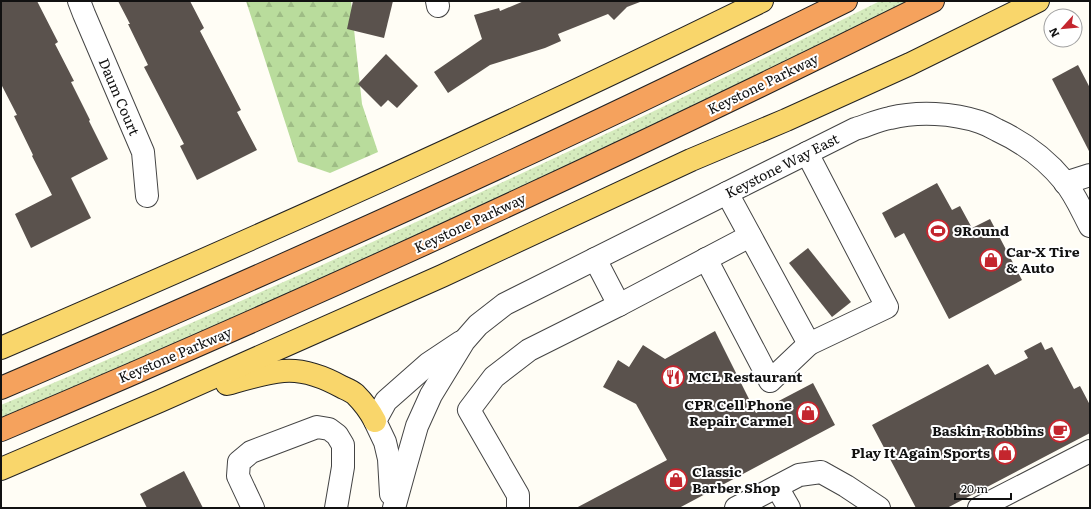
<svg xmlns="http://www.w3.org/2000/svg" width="1091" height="509" font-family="Literata,serif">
  <defs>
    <pattern id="grass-dots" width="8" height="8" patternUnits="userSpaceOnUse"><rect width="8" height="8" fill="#d5ebbd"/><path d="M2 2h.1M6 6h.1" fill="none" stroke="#b6c8a1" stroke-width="1.8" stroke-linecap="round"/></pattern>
    <pattern id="forest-firs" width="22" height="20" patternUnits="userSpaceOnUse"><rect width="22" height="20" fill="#b9dc9c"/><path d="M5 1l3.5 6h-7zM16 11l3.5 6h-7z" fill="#9ebc85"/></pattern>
  </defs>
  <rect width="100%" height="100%" fill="#fffdf5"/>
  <!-- grass -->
  <path fill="url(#grass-dots)" d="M 880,1 L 909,1 C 724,92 539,181 351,266 C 235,318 118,368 1,418 L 1,405 C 109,360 215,312 322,265 C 509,180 696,93 880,1 Z"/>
  <!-- forest -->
  <polygon fill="url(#forest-firs)" points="246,1 351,1 362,104 378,152 330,173 298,162"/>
  <!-- building -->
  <g fill="#5a524d">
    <polygon points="1,1 37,1 58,42 55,44 74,81 71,82 90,120 89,121 108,159 71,178 91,218 31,248 15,214 52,195 32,156 33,155 14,116 17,115 1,84"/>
    <polygon points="118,1 190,1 204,28 200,31 241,110 237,112 257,150 197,180 180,146 184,144 144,67 148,65 128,24 130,24"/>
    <polygon points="353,1 393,1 384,38 347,29"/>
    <polygon points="524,1 640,1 640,2 627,7 614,20 608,14 558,34 561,41 545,48 490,65 448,93 434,72 482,39 474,15 499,8 500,11"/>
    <polygon points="386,54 418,86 397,108 388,100 381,107 358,84"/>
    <polygon points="1078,65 1090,88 1090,153 1052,79"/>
    <polygon points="937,183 952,210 960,206 972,228 990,219 1022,280 949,319 904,233 895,238 882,213"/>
    <polygon points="808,248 851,302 832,317 789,263"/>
    <polygon points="715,331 756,413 813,383 835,425 679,508 576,508 667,460 636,404 603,387 618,360 629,367 643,345 665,359"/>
    <polygon points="1041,342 1045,350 1052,347 1074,389 1080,386 1090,405 1090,433 947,508 916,508 872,425 988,364 995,375 1028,358 1024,351"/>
    <polygon points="184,471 203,508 147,508 140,494"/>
  </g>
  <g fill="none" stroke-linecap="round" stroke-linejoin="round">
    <!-- minor casing -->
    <g stroke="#444" stroke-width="24">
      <g id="minor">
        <polyline points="79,1 84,14 143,152 147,196"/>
        <polyline points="437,1 438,6"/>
        <polyline points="1065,183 1090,175"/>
        <polyline points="727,193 809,344 887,307 807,153"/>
        <polyline points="706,259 770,381 809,344"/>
        <polyline points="619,305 750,236"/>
        <polyline points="777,487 789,508"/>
        <polyline points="391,494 389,459 385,442 375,421 386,401 428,364 461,342"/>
        <polyline points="253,508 238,476 239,462 251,452 317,427 329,429 337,435 343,445 343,467 336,508"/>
        <path d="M 394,508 L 405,468 L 417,426 L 431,395 L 464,341 L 478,325 L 505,304 L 855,129 C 866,126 878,120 890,118 C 918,111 953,113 980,122 C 986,124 992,127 997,130 C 1023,142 1046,159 1064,181 C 1075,194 1082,211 1090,226"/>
        <polyline points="518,508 518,495 469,410 494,377 529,350 619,305 595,259"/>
        <polyline points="736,508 799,475 821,472 846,486 879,508"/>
        <polyline points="979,508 1090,451"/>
      </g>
    </g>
    <!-- major casing -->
    <g stroke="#222" stroke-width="24">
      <g id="major">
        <path d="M 1,348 C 257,238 512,124 762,1"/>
        <path d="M 227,384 C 245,379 264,373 283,371 C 304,369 324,377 342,387 C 346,389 351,391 355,394 C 363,402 370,411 375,421"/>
        <polyline points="1,469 160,401 442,276 691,160 786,120 910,64 1038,1"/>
      </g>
    </g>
    <!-- highway casing -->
    <g stroke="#222" stroke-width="24">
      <g id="highway">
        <path d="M 1,388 C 157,321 312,253 467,182 C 594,124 720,63 846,1"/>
        <path d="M 1,430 C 316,297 627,153 933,1"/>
      </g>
    </g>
    <!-- minor -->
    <use href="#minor" stroke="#fff" stroke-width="22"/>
    <!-- major -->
    <use href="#major" stroke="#f9d66b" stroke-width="22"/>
    <!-- highway -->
    <use href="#highway" stroke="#f5a25d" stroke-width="22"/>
  </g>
  <!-- icons -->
  <defs>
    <g id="stadium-ring" transform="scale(1.15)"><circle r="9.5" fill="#fff" stroke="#c4262e" stroke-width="1.5"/><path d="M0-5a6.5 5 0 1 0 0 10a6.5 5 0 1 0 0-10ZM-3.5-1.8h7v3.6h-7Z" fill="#c4262e"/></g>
    <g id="shop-ring" transform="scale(1.15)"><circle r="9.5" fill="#fff" stroke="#c4262e" stroke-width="1.5"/><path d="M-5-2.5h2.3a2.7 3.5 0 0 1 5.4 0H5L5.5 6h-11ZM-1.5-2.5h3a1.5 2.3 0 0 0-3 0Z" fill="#c4262e"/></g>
    <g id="restaurant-ring" transform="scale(1.15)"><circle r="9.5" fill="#fff" stroke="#c4262e" stroke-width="1.5"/><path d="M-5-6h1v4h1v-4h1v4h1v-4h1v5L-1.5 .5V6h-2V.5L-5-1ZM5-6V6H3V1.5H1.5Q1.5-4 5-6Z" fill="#c4262e"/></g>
    <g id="cafe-ring" transform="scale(1.15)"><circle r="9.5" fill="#fff" stroke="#c4262e" stroke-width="1.5"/><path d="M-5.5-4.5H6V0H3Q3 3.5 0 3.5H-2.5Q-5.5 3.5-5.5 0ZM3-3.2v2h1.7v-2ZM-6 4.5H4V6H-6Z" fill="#c4262e"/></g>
  </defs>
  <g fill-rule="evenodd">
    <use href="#stadium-ring" x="938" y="231"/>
    <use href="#shop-ring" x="991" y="260"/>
    <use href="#restaurant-ring" x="673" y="377"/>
    <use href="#shop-ring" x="808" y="413"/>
    <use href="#cafe-ring" x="1060" y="431"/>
    <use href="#shop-ring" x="1005" y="453"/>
    <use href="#shop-ring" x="676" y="480"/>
  </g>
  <g text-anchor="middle" stroke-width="4" stroke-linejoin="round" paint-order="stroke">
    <!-- street labels -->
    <g font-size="14" fill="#111" stroke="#fff">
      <text transform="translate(763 84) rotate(-26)" y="5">Keystone Parkway</text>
      <text transform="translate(119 97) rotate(67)" y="5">Daum Court</text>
      <text transform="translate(782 166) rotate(-27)" y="5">Keystone Way East</text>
      <text transform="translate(470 223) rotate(-25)" y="5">Keystone Parkway</text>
      <text transform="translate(175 355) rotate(-23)" y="5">Keystone Parkway</text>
    </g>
    <!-- poi labels -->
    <g font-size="14" font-weight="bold" fill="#111" stroke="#fff" text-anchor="start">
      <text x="954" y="236">9Round</text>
      <text x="1006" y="257">Car-X Tire<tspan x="1006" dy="16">&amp; Auto</tspan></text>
      <text x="688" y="382">MCL Restaurant</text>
      <text x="792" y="410" text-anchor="end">CPR Cell Phone<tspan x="792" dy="16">Repair Carmel</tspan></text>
      <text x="1044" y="436" text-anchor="end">Baskin-Robbins</text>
      <text x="990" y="458" text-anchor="end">Play It Again Sports</text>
      <text x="692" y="477">Classic<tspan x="692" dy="16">Barber Shop</tspan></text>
    </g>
  </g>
  <!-- border -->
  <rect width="1091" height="509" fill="none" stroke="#111111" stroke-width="4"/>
  <!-- north arrow -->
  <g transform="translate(1063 28) rotate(243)"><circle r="19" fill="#ffffff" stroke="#a0a0a0"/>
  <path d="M0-3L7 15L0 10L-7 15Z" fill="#c4262e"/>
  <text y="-6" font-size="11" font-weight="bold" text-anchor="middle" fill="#111111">N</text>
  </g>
  <!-- scale -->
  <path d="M955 493v6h56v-6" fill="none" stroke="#111111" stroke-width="2"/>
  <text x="961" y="493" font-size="12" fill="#111111" stroke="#ffffff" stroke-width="3" paint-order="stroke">20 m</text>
</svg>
